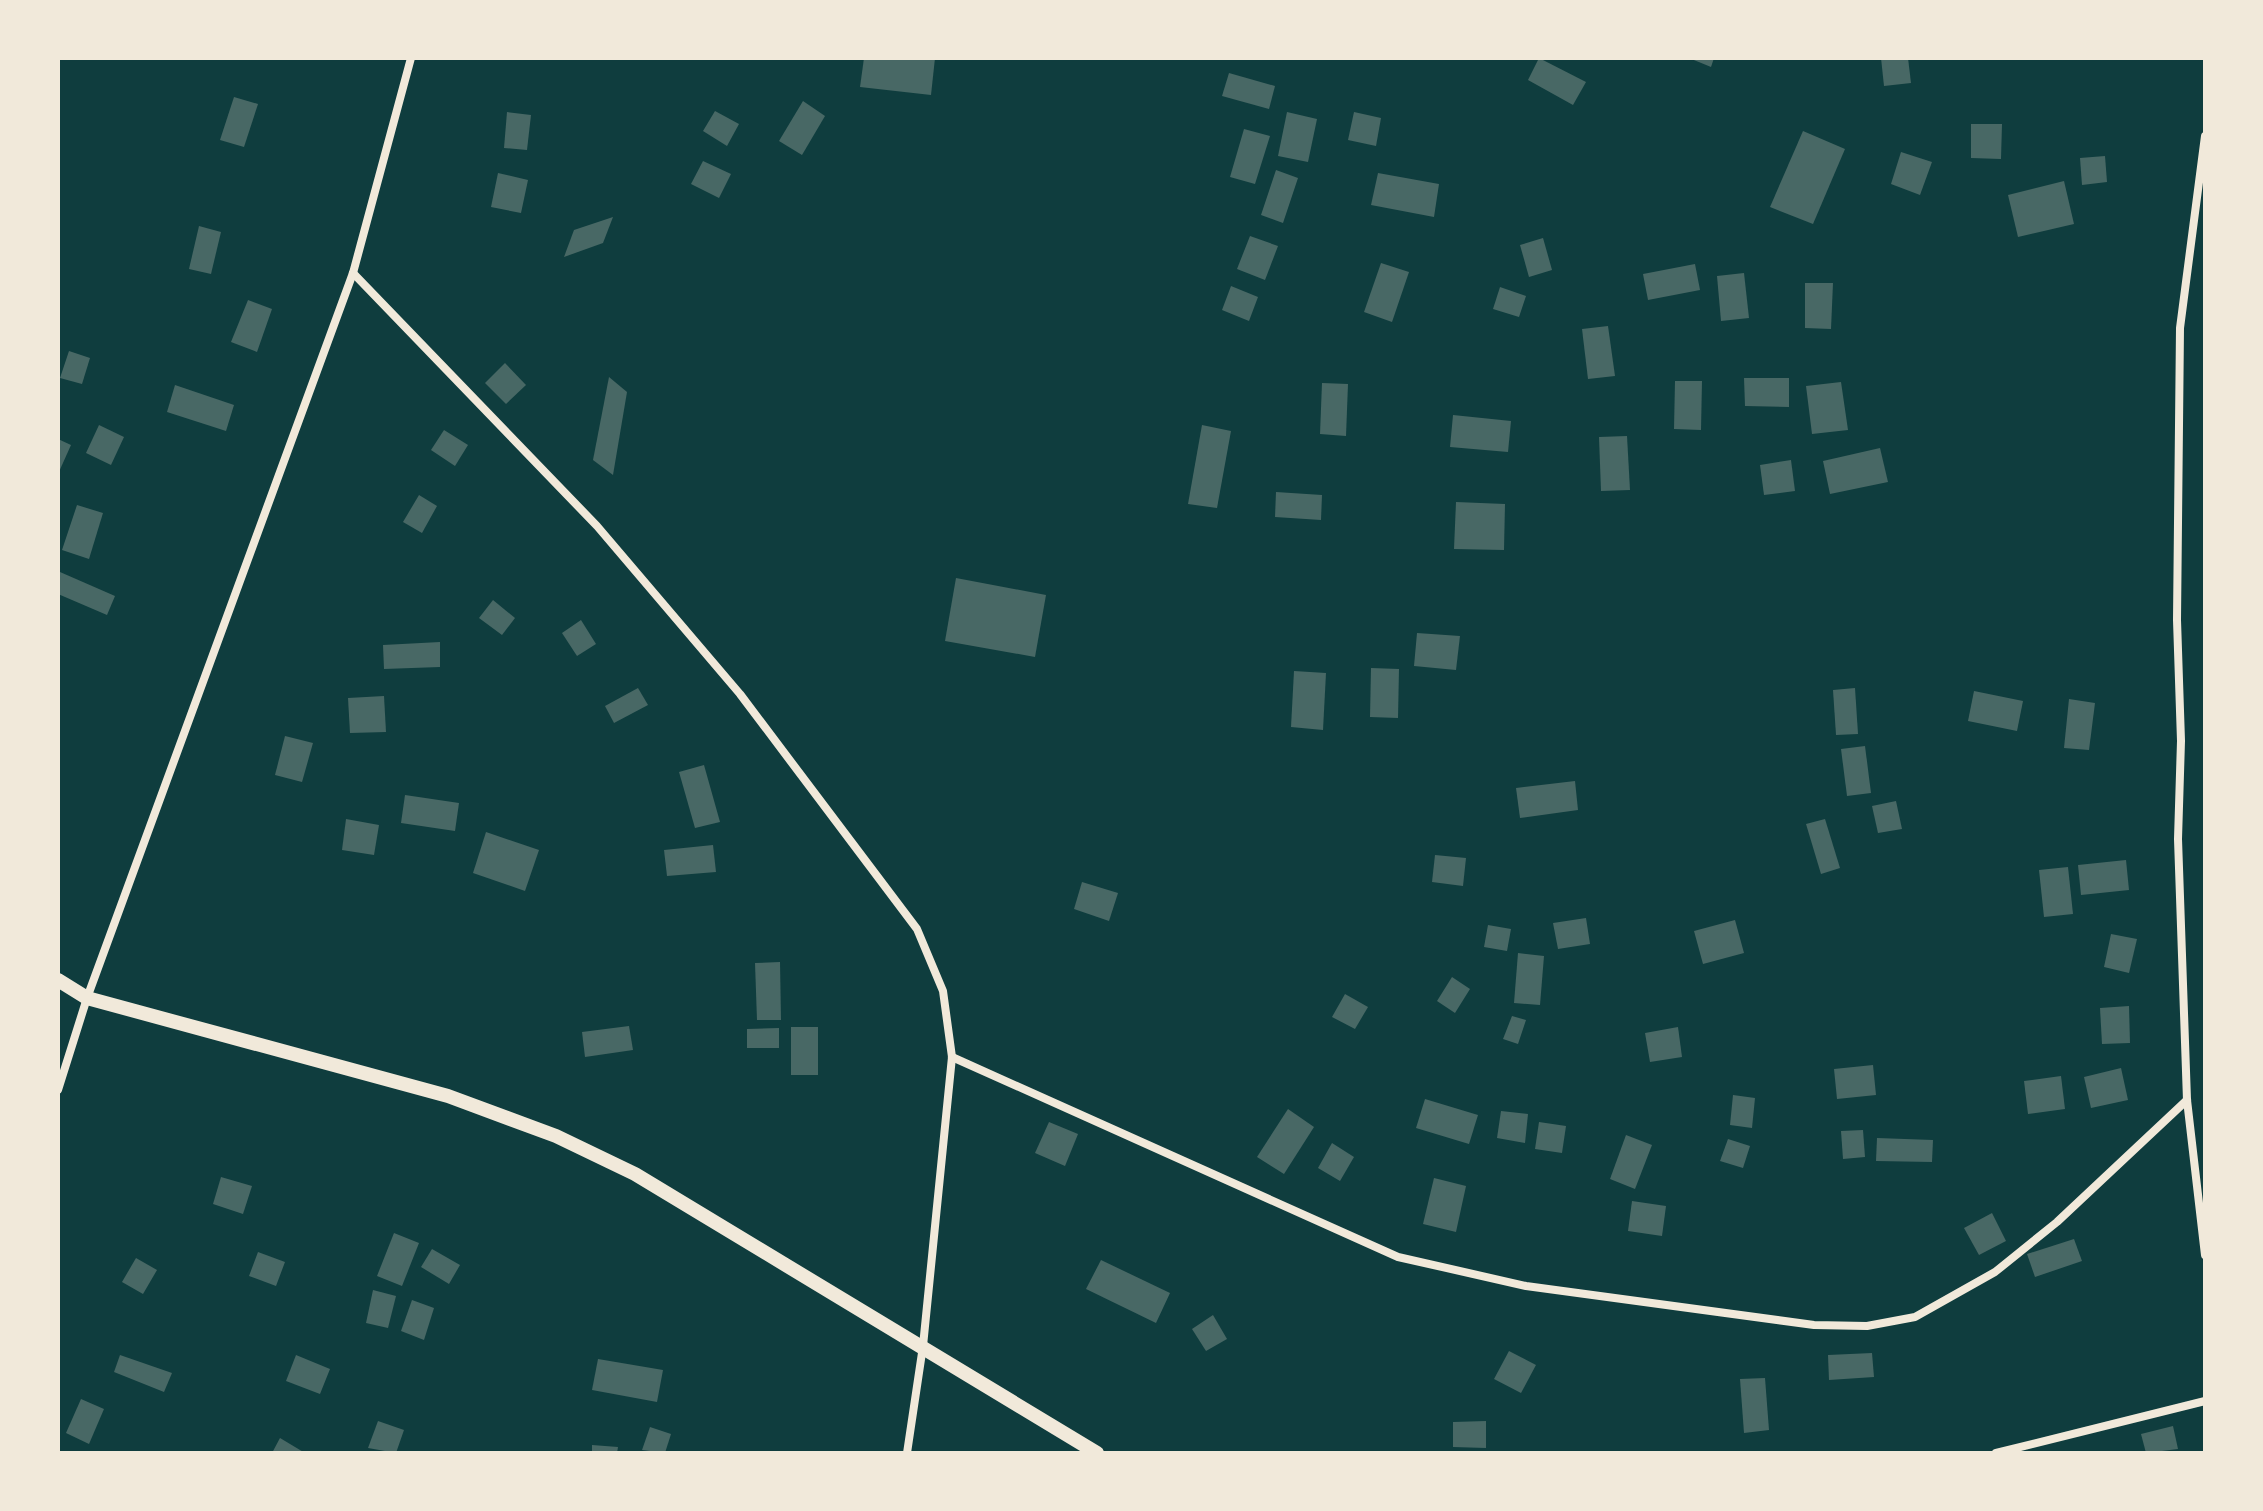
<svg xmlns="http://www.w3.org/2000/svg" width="2263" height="1511" font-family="'Fira Sans Condensed',sans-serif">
  <rect width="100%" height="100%" fill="#0f3d3e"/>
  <!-- building -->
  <g fill="#486865">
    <polygon points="864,58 935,58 931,95 860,87"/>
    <polygon points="1539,58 1586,82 1573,105 1528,80"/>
    <polygon points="1689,58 1714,58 1711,67"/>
    <polygon points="1881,58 1908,58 1911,83 1884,86"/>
    <polygon points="1229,73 1275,86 1269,109 1222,96"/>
    <polygon points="234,97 258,104 244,147 220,140"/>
    <polygon points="803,101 825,116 802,155 779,141"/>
    <polygon points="715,111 739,124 727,146 703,131"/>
    <polygon points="507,112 531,115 527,150 504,148"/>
    <polygon points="1287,112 1317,119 1308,162 1278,156"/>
    <polygon points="1354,112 1381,118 1376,146 1348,140"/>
    <polygon points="1971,124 2002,124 2001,159 1971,158"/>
    <polygon points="1244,129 1270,136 1255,184 1230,177"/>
    <polygon points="1803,131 1845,149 1813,224 1770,207"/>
    <polygon points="1901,152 1932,162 1920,195 1891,184"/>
    <polygon points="2105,156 2107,182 2082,185 2080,158"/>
    <polygon points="703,161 731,174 719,198 691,184"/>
    <polygon points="1276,170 1298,178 1283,223 1261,215"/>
    <polygon points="498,173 528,180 521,213 491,207"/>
    <polygon points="1378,173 1439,184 1434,217 1371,205"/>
    <polygon points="2064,181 2074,224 2018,237 2008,195"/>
    <polygon points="613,217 603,243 564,257 574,230"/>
    <polygon points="199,226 221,232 211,274 189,269"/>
    <polygon points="1250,236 1278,246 1265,280 1237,269"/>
    <polygon points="1543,238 1552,270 1529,277 1520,245"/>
    <polygon points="1381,263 1409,272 1392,322 1364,312"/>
    <polygon points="1695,264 1700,290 1648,300 1643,274"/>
    <polygon points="1744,273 1749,318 1721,321 1717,276"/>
    <polygon points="1805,283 1833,283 1831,329 1805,328"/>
    <polygon points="1231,286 1258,297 1249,321 1222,310"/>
    <polygon points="1500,287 1526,296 1519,317 1493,309"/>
    <polygon points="248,300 272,309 257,352 231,342"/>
    <polygon points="1608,326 1615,376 1588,379 1582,329"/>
    <polygon points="69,351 90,358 82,384 60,378"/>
    <polygon points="505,363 526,385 506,404 485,383"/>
    <polygon points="609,377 627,392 613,475 593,460"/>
    <polygon points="1744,378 1789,378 1789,407 1745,406"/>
    <polygon points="1675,381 1702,381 1701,430 1674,429"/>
    <polygon points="1841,382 1848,430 1812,434 1806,386"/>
    <polygon points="1322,383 1348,384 1346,436 1320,434"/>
    <polygon points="175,385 234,405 226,431 167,412"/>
    <polygon points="1453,415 1511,421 1508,452 1450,447"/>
    <polygon points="99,425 124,437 111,465 86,453"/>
    <polygon points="1202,425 1231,431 1217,508 1188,504"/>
    <polygon points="444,430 468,445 455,466 431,450"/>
    <polygon points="1627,436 1630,490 1601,491 1599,437"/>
    <polygon points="58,439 71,445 58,474"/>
    <polygon points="1880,448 1888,482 1830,494 1823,461"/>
    <polygon points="1791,460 1795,491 1764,495 1760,465"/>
    <polygon points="1276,492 1322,495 1321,520 1275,517"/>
    <polygon points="419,495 437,506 422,533 403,522"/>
    <polygon points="1456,502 1505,504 1504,550 1454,549"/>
    <polygon points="77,505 103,513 89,559 62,550"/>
    <polygon points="60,572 115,596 107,615 58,594"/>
    <polygon points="956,578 1046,595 1035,657 945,641"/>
    <polygon points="493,600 515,618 502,635 479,618"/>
    <polygon points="581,620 596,644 577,656 562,633"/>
    <polygon points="1417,633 1460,636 1456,670 1414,666"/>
    <polygon points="440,642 440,667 384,669 383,645"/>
    <polygon points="1371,668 1399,669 1398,718 1370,717"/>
    <polygon points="1294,671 1326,673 1323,730 1291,727"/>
    <polygon points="638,688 648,705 614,723 605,706"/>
    <polygon points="1855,688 1858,734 1836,735 1833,690"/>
    <polygon points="1974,691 2023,701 2017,731 1968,721"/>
    <polygon points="384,696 386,732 350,733 348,698"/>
    <polygon points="2069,699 2095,703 2089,750 2064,748"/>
    <polygon points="285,736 313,743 302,782 275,775"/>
    <polygon points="1865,746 1871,793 1847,796 1841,749"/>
    <polygon points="704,765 720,822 695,828 679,772"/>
    <polygon points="1575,781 1578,810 1520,818 1516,788"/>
    <polygon points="405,795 459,803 455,831 401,823"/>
    <polygon points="1896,801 1902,829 1878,833 1872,806"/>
    <polygon points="346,819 379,825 374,855 342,850"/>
    <polygon points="1825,819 1840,868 1821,874 1806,824"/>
    <polygon points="486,832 539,850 525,891 473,873"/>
    <polygon points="713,845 716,872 667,876 664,850"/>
    <polygon points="1435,855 1466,858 1463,886 1432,882"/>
    <polygon points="2126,860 2129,890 2081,895 2078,865"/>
    <polygon points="2068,867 2073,914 2044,917 2039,870"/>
    <polygon points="1082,882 1118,893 1109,921 1074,909"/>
    <polygon points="1586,918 1590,944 1558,949 1553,923"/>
    <polygon points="1735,920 1744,953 1703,964 1694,931"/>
    <polygon points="1488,925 1511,929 1507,951 1484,947"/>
    <polygon points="2111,934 2137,939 2129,973 2104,967"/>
    <polygon points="1518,953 1544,956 1540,1005 1514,1003"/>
    <polygon points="780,962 781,1020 757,1020 755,963"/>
    <polygon points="1452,977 1470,989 1455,1013 1437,1001"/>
    <polygon points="1345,994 1368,1007 1355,1029 1332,1017"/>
    <polygon points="2129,1006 2130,1043 2102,1044 2100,1008"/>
    <polygon points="1512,1016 1526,1020 1518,1044 1503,1039"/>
    <polygon points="629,1026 633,1050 585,1057 582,1032"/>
    <rect x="791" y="1027" width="27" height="48"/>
    <polygon points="1678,1027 1682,1057 1650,1062 1645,1033"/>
    <polygon points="779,1028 779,1048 747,1048 747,1029"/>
    <polygon points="1873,1065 1876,1095 1837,1099 1834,1069"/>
    <polygon points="2121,1068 2128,1100 2091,1108 2084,1077"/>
    <polygon points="2061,1076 2065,1109 2028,1114 2024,1081"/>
    <polygon points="1733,1095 1755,1098 1752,1128 1730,1125"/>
    <polygon points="1425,1099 1478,1115 1469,1144 1416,1128"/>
    <polygon points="1288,1109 1314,1127 1284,1174 1257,1157"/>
    <polygon points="1501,1111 1528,1114 1525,1143 1497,1138"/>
    <polygon points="1049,1122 1078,1134 1065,1166 1035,1153"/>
    <polygon points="1539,1122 1566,1126 1562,1153 1535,1149"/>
    <polygon points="1863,1130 1865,1157 1843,1159 1841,1131"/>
    <polygon points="1626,1135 1652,1145 1635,1189 1610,1179"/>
    <polygon points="1877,1138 1933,1140 1932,1162 1876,1161"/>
    <polygon points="1728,1139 1750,1146 1743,1168 1720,1161"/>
    <polygon points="1332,1143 1354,1157 1340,1181 1318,1168"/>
    <polygon points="221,1177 252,1186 243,1214 213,1204"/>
    <polygon points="1434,1178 1466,1186 1456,1232 1423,1224"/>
    <polygon points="1632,1201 1666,1206 1662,1236 1628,1231"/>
    <polygon points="1992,1213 2006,1241 1979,1255 1964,1228"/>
    <polygon points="394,1233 419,1243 402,1286 377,1276"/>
    <polygon points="2074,1239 2082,1261 2035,1277 2027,1254"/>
    <polygon points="432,1249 460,1265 449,1284 421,1267"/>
    <polygon points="258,1252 285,1262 276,1286 249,1276"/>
    <polygon points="136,1258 157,1270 143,1294 122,1282"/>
    <polygon points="1101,1260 1170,1293 1156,1323 1086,1289"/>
    <polygon points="373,1290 396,1296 388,1328 366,1323"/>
    <polygon points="412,1300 434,1308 424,1340 401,1331"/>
    <polygon points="1213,1315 1227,1339 1206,1351 1192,1329"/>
    <polygon points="1509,1351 1536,1365 1521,1393 1494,1379"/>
    <polygon points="1872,1353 1874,1377 1829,1380 1828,1355"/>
    <polygon points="120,1355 172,1373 164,1392 114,1372"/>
    <polygon points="296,1355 330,1369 320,1394 286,1381"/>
    <polygon points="598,1359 663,1370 657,1402 592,1390"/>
    <polygon points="1765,1378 1769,1430 1744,1433 1740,1379"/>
    <polygon points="81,1399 104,1409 89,1444 66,1433"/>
    <polygon points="378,1421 404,1430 396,1453 368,1448"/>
    <polygon points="1486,1421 1486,1448 1453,1447 1453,1422"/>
    <polygon points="2173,1426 2178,1449 2146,1453 2141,1434"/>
    <polygon points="650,1427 671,1434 665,1453 642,1450"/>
    <polygon points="280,1438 305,1453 272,1453"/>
    <polygon points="592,1445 618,1447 617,1453 592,1453"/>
  </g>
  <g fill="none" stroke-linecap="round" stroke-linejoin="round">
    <!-- minor -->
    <g stroke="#f1e9da" stroke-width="8">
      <polyline points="2205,136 2180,328 2177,620 2181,741 2178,839 2187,1100 2205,1255"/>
      <polyline points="353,273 597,526 740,694 917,929 943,991 952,1057 923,1346 907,1453"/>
      <polyline points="952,1057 1398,1257 1526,1286 1814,1325 1867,1326 1915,1317 1995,1272 2057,1222 2187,1100"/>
      <polyline points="58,1090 87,998 353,273 411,58"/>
      <polyline points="1996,1453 2205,1401"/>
    </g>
    <!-- tertiary -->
    <polyline stroke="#f1e9da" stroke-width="14" points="58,980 87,998 448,1096 556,1136 635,1174 1097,1453"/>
  </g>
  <!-- border -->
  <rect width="2263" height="1511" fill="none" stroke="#f1e9da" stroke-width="120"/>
</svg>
